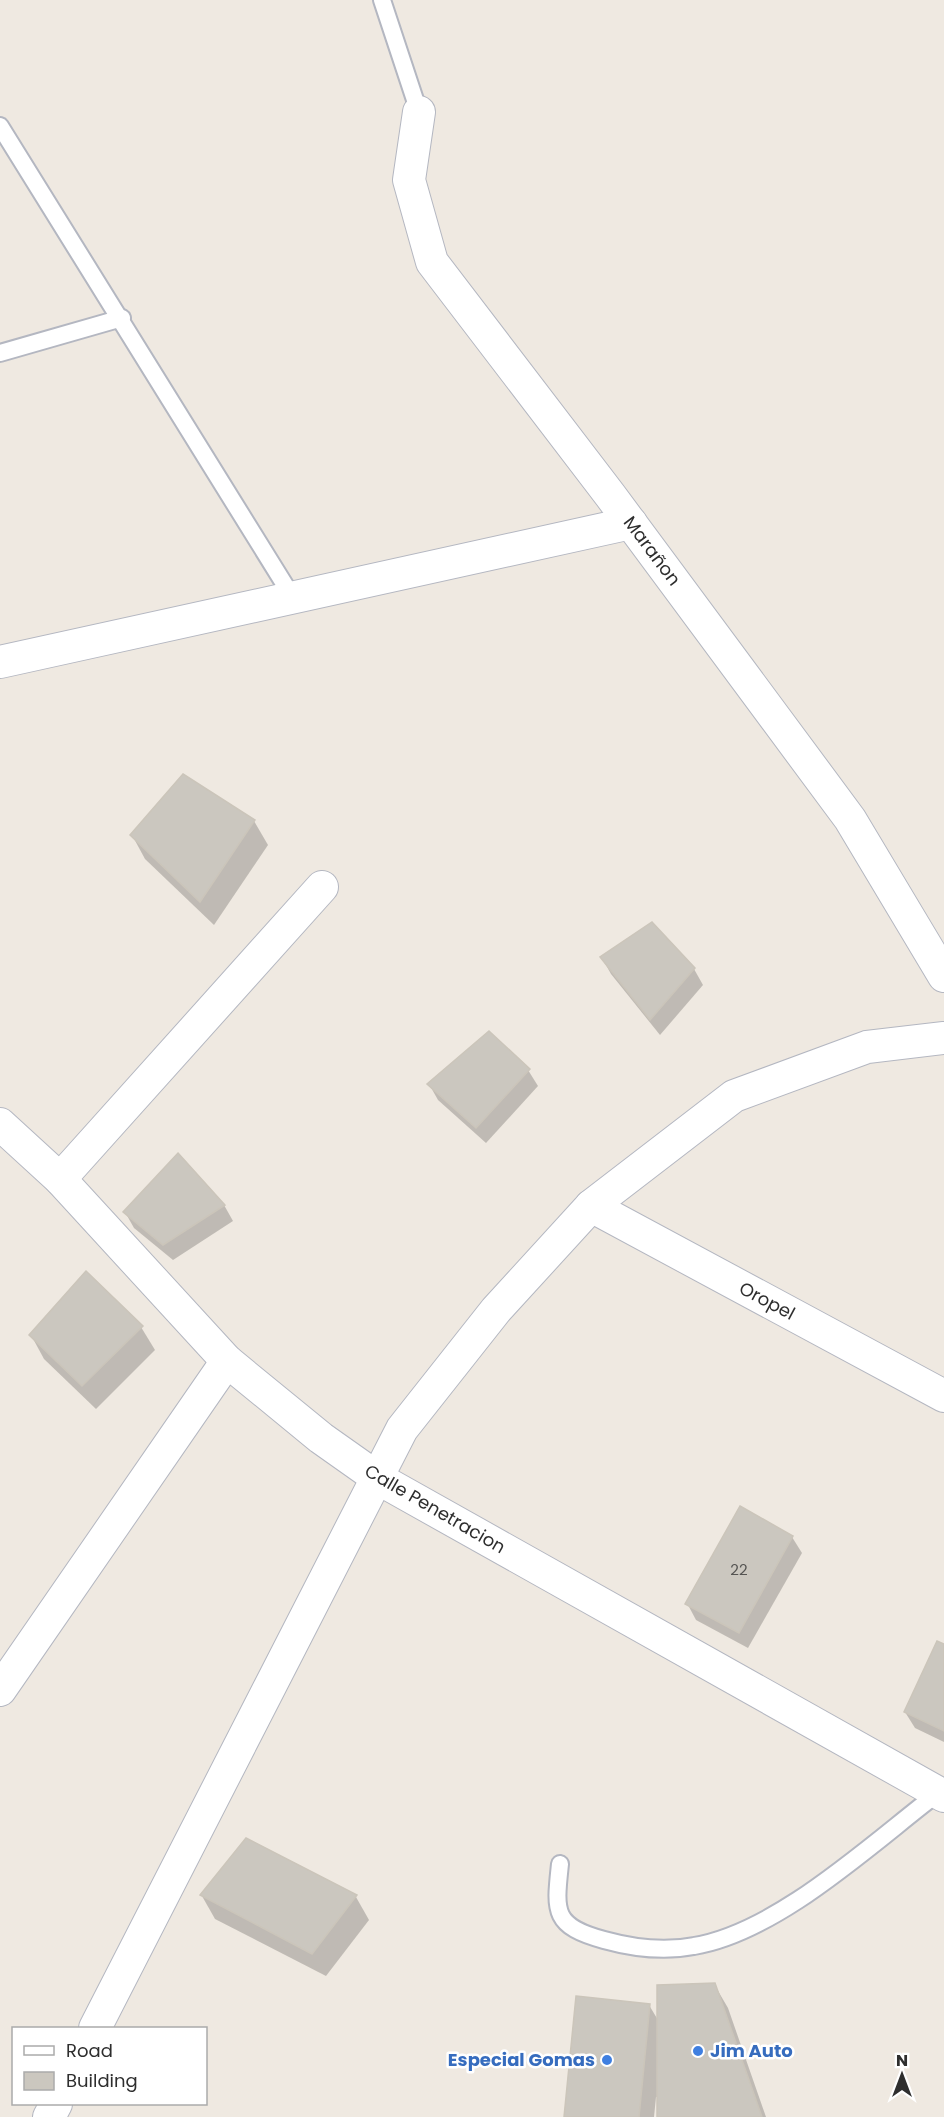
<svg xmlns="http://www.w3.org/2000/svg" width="944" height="2117" font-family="Poppins,sans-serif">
  <rect width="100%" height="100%" fill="#efe9e1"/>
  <!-- shadow -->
  <g fill="#0003">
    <polygon points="184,776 254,821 268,845 214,925 145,859 132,835"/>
    <polygon points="651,924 694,969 703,985 660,1035 611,974 602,958"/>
    <polygon points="528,1070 538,1086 486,1143 438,1100 429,1084"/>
    <polygon points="224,1205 233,1221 173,1260 134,1228 125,1212"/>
    <polygon points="141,1327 155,1350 96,1409 44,1359 31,1335"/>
    <polygon points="792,1537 802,1553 748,1648 696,1620 687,1603"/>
    <polygon points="944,1646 944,1742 915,1728 905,1712"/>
    <polygon points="202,1896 356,1897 369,1920 326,1976 215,1919"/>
    <polygon points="714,1984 728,2008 766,2117 658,2117 658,2097 656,2097 654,2117 566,2117 649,2005 658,2020"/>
  </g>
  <!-- building -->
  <g fill="#cbc7bf" stroke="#cbc5ba" stroke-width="1.5">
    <polygon points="183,774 255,820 200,902 130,835"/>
    <polygon points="652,922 695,968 650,1020 600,957"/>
    <polygon points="489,1031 530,1069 476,1128 427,1084"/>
    <polygon points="178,1153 225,1205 163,1245 123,1212"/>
    <polygon points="86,1271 143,1326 82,1386 29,1335"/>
    <polygon points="740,1506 793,1536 739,1633 685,1604"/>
    <polygon points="937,1641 944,1644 944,1731 904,1712"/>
    <polygon points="246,1838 357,1895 312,1954 200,1895"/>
    <polygon points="715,1983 762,2117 657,2117 657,1985"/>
    <polygon points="576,1996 650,2004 639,2117 564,2117"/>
  </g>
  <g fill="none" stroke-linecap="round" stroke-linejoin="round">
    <!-- lane casing -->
    <g stroke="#b4b7c1" stroke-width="20">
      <g id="lane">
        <polyline points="382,0 419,112"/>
        <polyline points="0,126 293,598"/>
        <polyline points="0,353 122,318"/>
        <path d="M 560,1864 C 555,1911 552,1926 604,1940 C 633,1948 664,1952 694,1946 C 778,1932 871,1844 938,1793"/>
      </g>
    </g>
    <!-- street casing -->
    <g stroke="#b4b7c1" stroke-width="34">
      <g id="street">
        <polyline points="419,112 409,180 432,262 610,495 850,819 944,976"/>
        <polyline points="0,662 631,523"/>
        <polyline points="0,1124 60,1179 227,1361 321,1438 379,1479 944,1796"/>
        <polyline points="60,1179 322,887"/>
        <polyline points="591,1206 944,1396"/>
        <polyline points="0,1690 227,1361"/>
        <polyline points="95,2028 402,1429 496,1310 591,1206 734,1096 867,1047 944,1038"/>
        <polyline points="49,2117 56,2104"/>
      </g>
    </g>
    <!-- lane -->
    <use href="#lane" stroke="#fff" stroke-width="16"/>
    <!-- street -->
    <use href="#street" stroke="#fff" stroke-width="32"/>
  </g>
  <!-- markers -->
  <g fill="#3f7fe0" stroke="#fff" stroke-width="2">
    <circle cx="698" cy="2051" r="6"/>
    <circle cx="607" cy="2060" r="6"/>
  </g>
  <g text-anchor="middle" stroke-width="5" stroke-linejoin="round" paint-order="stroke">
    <!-- number labels -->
    <g font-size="15" fill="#555452">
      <text x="739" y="1575">22</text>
    </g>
    <!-- street labels -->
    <g font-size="18" fill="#2e2e2e" stroke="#fff">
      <text transform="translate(652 551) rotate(53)" y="6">Marañon</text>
      <text transform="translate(767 1301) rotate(28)" y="6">Oropel</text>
      <text transform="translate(435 1509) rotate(30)" y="6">Calle Penetracion</text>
    </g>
    <!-- shop labels -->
    <g font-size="18" font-weight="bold" fill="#366cbe" stroke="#fff" text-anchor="start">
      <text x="710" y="2057">Jim Auto</text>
      <text x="595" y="2066" text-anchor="end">Especial Gomas</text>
    </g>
  </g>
  <!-- legend -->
  <rect x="12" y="2027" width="195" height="78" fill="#ffffff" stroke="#ababab" stroke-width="1.5"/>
  <rect x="24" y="2046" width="30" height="9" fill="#ffffff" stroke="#ababab" stroke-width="1.5"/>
  <text x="66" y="2057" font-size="18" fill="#2e2e2e">Road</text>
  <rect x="24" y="2072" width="30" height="18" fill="#cbc7bf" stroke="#ababab" stroke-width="1.5"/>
  <text x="66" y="2087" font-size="18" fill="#2e2e2e">Building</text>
  <!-- north arrow -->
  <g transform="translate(902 2075)" stroke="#ffffff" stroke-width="4.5" paint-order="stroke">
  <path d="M0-4.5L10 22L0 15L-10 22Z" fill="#2e2e2e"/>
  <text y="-9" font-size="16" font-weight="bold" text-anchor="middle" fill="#2e2e2e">N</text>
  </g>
</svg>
